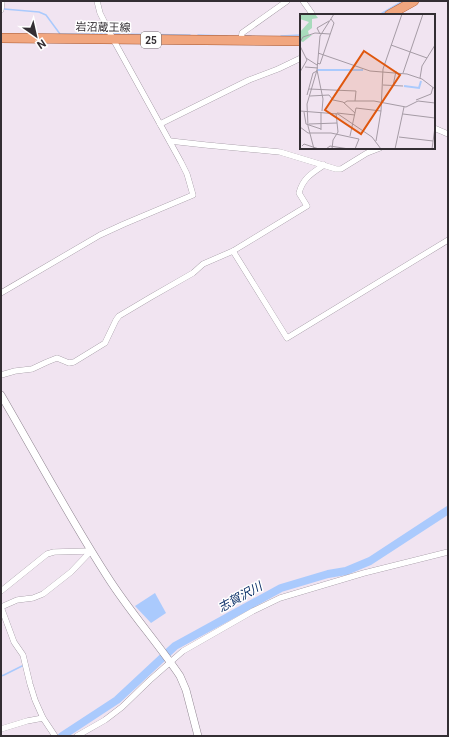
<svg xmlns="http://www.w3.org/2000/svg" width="449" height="737" font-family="Roboto,'Noto Sans JP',sans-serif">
  <rect width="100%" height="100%" fill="#f1e4f1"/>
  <!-- water -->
  <polygon fill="#aacafd" points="155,593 166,613 151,623 135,606"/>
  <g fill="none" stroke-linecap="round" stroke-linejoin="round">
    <!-- stream -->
    <g stroke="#aacafd" stroke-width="1.5">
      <polyline points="4,9 39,12 46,15 60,34 107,34"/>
      <polyline points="379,15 403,1"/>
      <polyline points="114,34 190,35"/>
      <polyline points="198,35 227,36"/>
      <polyline points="245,36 251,36"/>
      <polyline points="281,36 301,35"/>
      <polyline points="1,676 4,675 22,666"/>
    </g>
    <!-- river -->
    <polyline stroke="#aacafd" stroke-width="8" points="62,736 117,700 175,646 281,588 328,574 346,571 370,561 448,510"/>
    <!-- minor casing -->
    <g stroke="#8d828e" stroke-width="6">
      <g id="minor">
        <polyline points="303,1 313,15"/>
        <polyline points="1,10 2,1"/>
        <polyline points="241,41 242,33 287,1"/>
        <polyline points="160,124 249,80 278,69 301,58"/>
        <polyline points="434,128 448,134"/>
        <polyline points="170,141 206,145 280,152 336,169 341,169 367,153 380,148"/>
        <polyline points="233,251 287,338 448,240"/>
        <polyline points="1,293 100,235 124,224 193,195 187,174 181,162 113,39 100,13 97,1"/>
        <path d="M 1,375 L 15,371 L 32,369 L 47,362 L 57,358 L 69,363 L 74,362 L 105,343 L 116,320 L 119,316 L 151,297 L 193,273 L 203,264 L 233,251 L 307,206 L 299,193 C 303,178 312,173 324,165"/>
        <polyline points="1,591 47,554 54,552 91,551"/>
        <polyline points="1,607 14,642 23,655 30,684 35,700 43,718 55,736"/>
        <polyline points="1,607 17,600 33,598 43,594 71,572 91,551"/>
        <polyline points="1,729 27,721 43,718"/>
        <polyline points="77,736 105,720 122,707 150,680 183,651 253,611 280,598 364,573 448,552"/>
      </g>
    </g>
    <!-- tertiary casing -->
    <g stroke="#8d828e" stroke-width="8">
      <path id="tertiary" d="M 1,395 C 36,455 69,517 107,576 C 129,611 157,642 180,676 L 186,690 L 198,736"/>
    </g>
    <!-- primary casing -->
    <g stroke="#a9562d" stroke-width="10">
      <g id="primary">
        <polyline points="389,15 414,1"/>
        <polyline points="1,38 301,41"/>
      </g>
    </g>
    <!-- minor -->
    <use href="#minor" stroke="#fff" stroke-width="5.5"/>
    <!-- tertiary -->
    <use href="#tertiary" stroke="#fff" stroke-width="7"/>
    <!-- primary -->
    <use href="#primary" stroke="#f1a67f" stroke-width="9"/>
  </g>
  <g text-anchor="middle" stroke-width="3" stroke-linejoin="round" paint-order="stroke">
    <!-- shield labels -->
    <rect fill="#fff" stroke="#706d70" stroke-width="1" x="141" y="32" width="20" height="16" rx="3"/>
    <g font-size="10" font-weight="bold" fill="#332e33">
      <text x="151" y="44">25</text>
    </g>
    <!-- street labels -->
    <g font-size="11" fill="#332e33" stroke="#fff">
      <text transform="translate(103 27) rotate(1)" y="4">岩沼蔵王線</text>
    </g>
    <!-- water labels -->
    <g font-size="12" font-style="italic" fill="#072b65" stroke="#fff">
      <text transform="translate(240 597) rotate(-29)" y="4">志賀沢川</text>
    </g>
  </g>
  <!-- overview -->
  <g transform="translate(300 14)">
    <rect width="135" height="135" fill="#f1e4f1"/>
    <path d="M 0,0 L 15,0 L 18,4 L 12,5 L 12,14 L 8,17 L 9,21 L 12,21 L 3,28 L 0,27 L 0,18 L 9,8 L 0,5 Z" fill="#a8dbbc"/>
    <path fill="none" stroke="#aacafd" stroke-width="2" d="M 17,56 L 63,56M 104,72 L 119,74 L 121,67"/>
    <path fill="none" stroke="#a59ba5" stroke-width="1" d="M 20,20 L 17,14 L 29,7M 0,28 L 3,23 L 15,19 L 30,20M 91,31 L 127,44M 0,32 L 7,46 L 0,58M 18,39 L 70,57 L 107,60 L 122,65 L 135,75M 6,44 L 17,51M 17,49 L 20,50 L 34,9 L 31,5M 5,53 L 18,54M 17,56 L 23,85 L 22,97M 103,59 L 123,0M 120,64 L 122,52 L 135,31M 83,71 L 103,72M 93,72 L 96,57M 9,75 L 56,77 L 55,87M 7,81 L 13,59 L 17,57M 10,82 L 29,81 L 33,86 L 43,88 L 55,99M 116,86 L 131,80 L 133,73M 44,89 L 47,87 L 74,87 L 106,93 L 118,87 L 135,89M 0,97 L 38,100 L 72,123 L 81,135M 4,98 L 6,110 L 21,115M 37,99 L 55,101M 103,100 L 135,104M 9,110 L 37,109M 0,113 L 8,119 L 31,119 L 59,125 L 55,135M 21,116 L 21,98M 50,122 L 56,94 L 81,97M 99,123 L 133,127M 76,127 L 81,97 L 83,55 L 102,0M 2,132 L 4,130 L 19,135M 14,135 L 8,112 L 7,90 L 17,56 L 20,22 L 34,0M 26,135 L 30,132 L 49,135M 32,135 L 33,126 L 38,118 L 36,99M 95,135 L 104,93M 132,135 L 135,113"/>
    <path fill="#df570e" fill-opacity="0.15" stroke="#df570e" stroke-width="2" d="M 64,37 L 100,61 L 61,120 L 25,96 Z"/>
    <rect width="135" height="135" fill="none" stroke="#332e33" stroke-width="2"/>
  </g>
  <!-- border -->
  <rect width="449" height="737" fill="none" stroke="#332e33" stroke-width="4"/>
  <!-- north arrow -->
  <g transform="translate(36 36) rotate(146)" stroke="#ffffff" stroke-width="3" paint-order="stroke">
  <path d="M0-3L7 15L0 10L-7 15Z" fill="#332e33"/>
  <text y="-6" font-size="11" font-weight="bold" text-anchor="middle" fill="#332e33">N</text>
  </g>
</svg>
